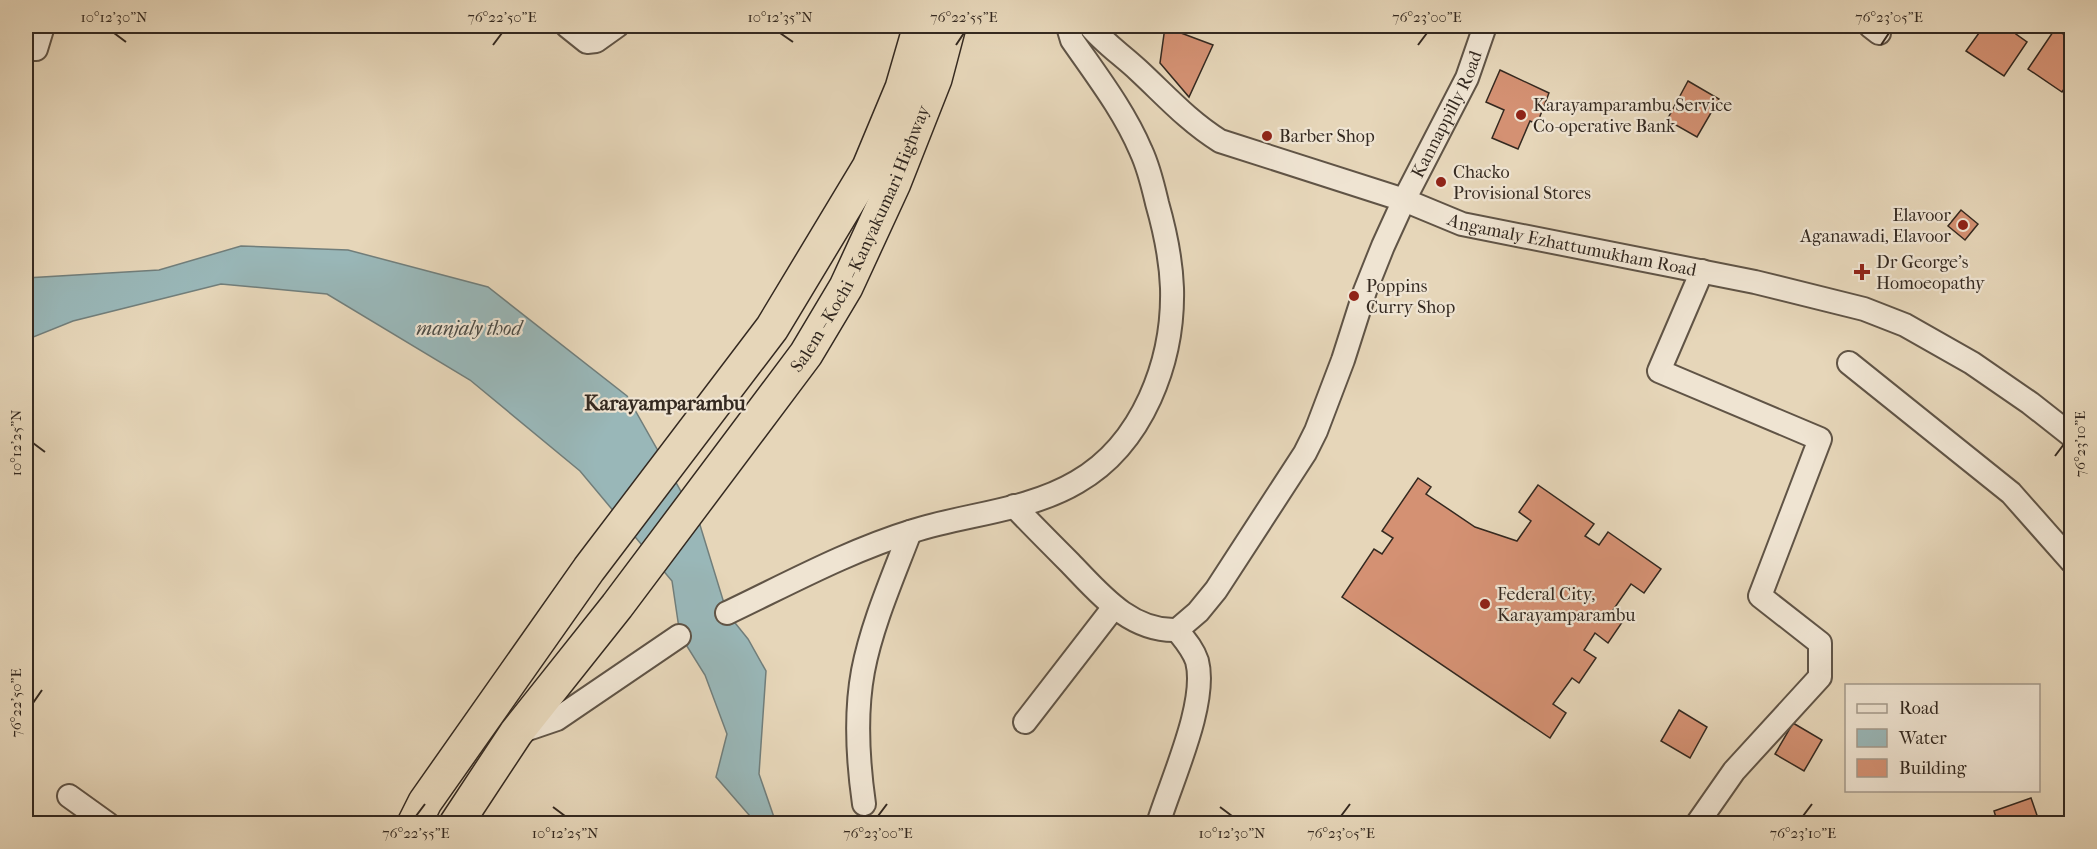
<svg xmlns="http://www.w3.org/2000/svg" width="2097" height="849" font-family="'IM FELL French Canon',serif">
  <rect width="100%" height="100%" fill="#e6d6b9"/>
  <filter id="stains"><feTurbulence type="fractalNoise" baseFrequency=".00333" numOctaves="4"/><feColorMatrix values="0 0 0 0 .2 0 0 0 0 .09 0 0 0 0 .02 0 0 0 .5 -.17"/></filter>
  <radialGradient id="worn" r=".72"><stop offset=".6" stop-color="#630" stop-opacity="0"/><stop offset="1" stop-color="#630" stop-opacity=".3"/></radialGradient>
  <!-- water -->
  <polygon fill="#99b7b8" stroke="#717e7b" stroke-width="1.5" points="241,246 348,250 488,287 627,396 700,525 727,613 748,639 766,671 759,774 776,823 756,823 716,777 727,734 705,675 680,635 672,581 580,471 470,380 327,294 221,284 73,321 26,340 26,278 159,270"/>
  <!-- building -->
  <g fill="#d49173" stroke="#342920" stroke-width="1.5">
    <polygon points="1984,26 2013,26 2019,30 2016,34 2027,42 2004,76 1966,51"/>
    <polygon points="2018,26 2030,26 2025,32"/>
    <polygon points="1165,27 1213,45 1189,97 1160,63"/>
    <polygon points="2055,29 2072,39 2072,77 2062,92 2028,69"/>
    <polygon points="1500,70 1549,93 1537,124 1530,121 1518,149 1492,138 1504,110 1486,102"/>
    <polygon points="1688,81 1719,99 1697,137 1667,120"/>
    <polygon points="1961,210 1978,224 1965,240 1948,226"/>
    <polygon points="1418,478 1431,487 1426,494 1475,527 1517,541 1531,521 1519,512 1538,485 1594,524 1585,536 1599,545 1608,532 1661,569 1644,593 1631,584 1613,610 1625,618 1608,643 1595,633 1584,650 1596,658 1579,683 1572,678 1553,704 1566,713 1550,738 1342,597 1374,549 1382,554 1393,538 1382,531"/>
    <polygon points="1679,710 1707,727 1690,758 1661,741"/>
    <polygon points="1793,723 1822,740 1804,771 1775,754"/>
    <polygon points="2031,798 2040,824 1998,824 1994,811"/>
  </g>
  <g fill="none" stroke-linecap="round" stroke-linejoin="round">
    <!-- minor casing -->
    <g stroke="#605446" stroke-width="26">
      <g id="minor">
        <polyline points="567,26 587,42 596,41 617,26"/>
        <path id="s1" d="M 1090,26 C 1104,43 1122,55 1138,70 C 1165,95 1188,121 1220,141 L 1404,200 L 1462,224 L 1755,282 L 1864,309 L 1905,325 L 1972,363 L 2030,403 L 2072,436"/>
        <polyline points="1870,26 1879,33"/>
        <polyline points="36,49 43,26"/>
        <polyline points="1849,363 2011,493 2072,562"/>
        <path id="s2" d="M 1014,506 C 1032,525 1051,544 1070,563 C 1099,593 1130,632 1177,630 L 1198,612 L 1216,590 L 1305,453 L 1316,431 L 1343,360 L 1365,291 L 1383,246 L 1404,200 L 1467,78 L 1485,26"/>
        <path d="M 727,613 C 788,584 848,551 913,531 C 966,514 1028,511 1077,482 C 1143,444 1174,361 1172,288 C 1171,259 1165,231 1157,203 C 1153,186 1149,168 1141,151 C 1124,111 1097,76 1072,40 L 1069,30 L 1070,26"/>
        <polyline points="1025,722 1114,607"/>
        <polyline points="516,733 557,719 679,636"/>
        <polyline points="69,796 108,824"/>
        <path d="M 864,804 C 858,762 855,714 863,671 C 872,624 893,577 910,532"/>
        <path d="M 1158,824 C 1171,781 1208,703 1197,661 C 1193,649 1185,640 1177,630"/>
        <polyline points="1697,824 1734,771 1820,677 1820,643 1760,596 1820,439 1659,371 1702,271"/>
      </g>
    </g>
    <!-- highway casing -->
    <g stroke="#342920" stroke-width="36">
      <g id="highway">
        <polyline points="414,824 425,802 589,569 772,328 869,167 902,88 920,26"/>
        <path id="s3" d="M 456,824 L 516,733 L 617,606 L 806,354 L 846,287 L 894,183 L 935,79 L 949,26"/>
      </g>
    </g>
    <!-- minor -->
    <use href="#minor" stroke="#efe4d2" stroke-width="22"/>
    <!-- highway -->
    <use href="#highway" stroke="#e6d6b9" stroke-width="33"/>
  </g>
  <!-- ticks -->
  <path fill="none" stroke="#342920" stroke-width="2" d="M 114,33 L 126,42M 780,33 L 793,42M 493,45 L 502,33M 956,45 L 964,33M 1418,45 L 1427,33M 1881,45 L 1889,33M 33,443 L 45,452M 2055,456 L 2064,444M 33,703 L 42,690M 553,807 L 565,816M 1220,807 L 1232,816M 416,816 L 425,804M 878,816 L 887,804M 1341,816 L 1350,804M 1803,816 L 1812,804"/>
  <!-- markers -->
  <g fill="#8f2418" stroke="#efe4d2" stroke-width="2">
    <circle cx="1521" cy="115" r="6"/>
    <circle cx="1267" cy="136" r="6"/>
    <circle cx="1441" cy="182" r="6"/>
    <circle cx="1963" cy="225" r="6"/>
    <path d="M1859 263h6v6h6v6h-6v6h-6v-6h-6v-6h6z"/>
    <circle cx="1354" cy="296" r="6"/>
    <circle cx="1485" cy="604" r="6"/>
  </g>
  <g text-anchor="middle" stroke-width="4.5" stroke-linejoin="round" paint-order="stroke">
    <!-- poi labels -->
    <g font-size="18" fill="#342920" stroke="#efe4d2" text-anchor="start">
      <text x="1533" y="111">Karayamparambu Service<tspan x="1533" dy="21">Co-operative Bank</tspan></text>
      <text x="1279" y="142">Barber Shop</text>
      <text x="1453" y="178">Chacko<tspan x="1453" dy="21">Provisional Stores</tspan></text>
      <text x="1951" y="221" text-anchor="end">Elavoor<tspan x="1951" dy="21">Aganawadi, Elavoor</tspan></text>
      <text x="1876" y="268">Dr George's<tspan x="1876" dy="21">Homoeopathy</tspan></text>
      <text x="1366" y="292">Poppins<tspan x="1366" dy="21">Curry Shop</tspan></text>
      <text x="1497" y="600">Federal City,<tspan x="1497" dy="21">Karayamparambu</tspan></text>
    </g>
    <!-- street labels -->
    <g font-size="18" fill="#342920" stroke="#efe4d2">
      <text dy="6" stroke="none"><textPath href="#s2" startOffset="798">Kannappilly Road</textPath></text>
      <text dy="6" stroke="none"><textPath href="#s3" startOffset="714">Salem - Kochi - Kanyakumari Highway</textPath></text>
      <text dy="6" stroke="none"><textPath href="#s1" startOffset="542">Angamaly Ezhattumukham Road</textPath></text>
    </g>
    <!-- water labels -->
    <g font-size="20" font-style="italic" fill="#4d4c46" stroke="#efe4d2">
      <text x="469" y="335">manjaly thod</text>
    </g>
    <!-- quarter labels -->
    <g font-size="21" font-weight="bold" fill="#342920" stroke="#efe4d2">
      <text x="665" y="410">Karayamparambu</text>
    </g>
  </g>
  <!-- margin -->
  <rect width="2097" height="849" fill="none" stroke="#e6d6b9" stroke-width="66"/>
  <!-- legend -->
  <rect x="1845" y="684" width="195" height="108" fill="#efe4d2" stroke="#a4998b" stroke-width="1.5"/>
  <rect x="1857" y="704" width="30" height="9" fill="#efe4d2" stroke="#a4998b" stroke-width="1.5"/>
  <text x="1899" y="714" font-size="18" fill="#342920">Road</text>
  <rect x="1857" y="729" width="30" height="18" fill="#99b7b8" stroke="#a4998b" stroke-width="1.5"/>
  <text x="1899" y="744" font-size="18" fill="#342920">Water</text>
  <rect x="1857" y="759" width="30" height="18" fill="#d49173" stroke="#a4998b" stroke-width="1.5"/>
  <text x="1899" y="774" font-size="18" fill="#342920">Building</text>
  <rect x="33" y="33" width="2031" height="783" fill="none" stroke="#342920" stroke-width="2"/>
  <g font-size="15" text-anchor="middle" fill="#342920">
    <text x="114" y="22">10°12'30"N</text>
    <text x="502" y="22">76°22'50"E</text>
    <text x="780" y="22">10°12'35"N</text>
    <text x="964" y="22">76°22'55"E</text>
    <text x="1427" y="22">76°23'00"E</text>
    <text x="1889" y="22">76°23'05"E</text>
    <text transform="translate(16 443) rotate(-90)" y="5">10°12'25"N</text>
    <text transform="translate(2080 444) rotate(-90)" y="5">76°23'10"E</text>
    <text transform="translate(16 703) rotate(-90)" y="5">76°22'50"E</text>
    <text x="416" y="838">76°22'55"E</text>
    <text x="565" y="838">10°12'25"N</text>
    <text x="878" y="838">76°23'00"E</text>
    <text x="1232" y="838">10°12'30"N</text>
    <text x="1341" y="838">76°23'05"E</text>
    <text x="1803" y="838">76°23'10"E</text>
  </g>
  <rect width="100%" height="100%" filter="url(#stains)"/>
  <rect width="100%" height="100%" fill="url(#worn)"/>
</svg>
